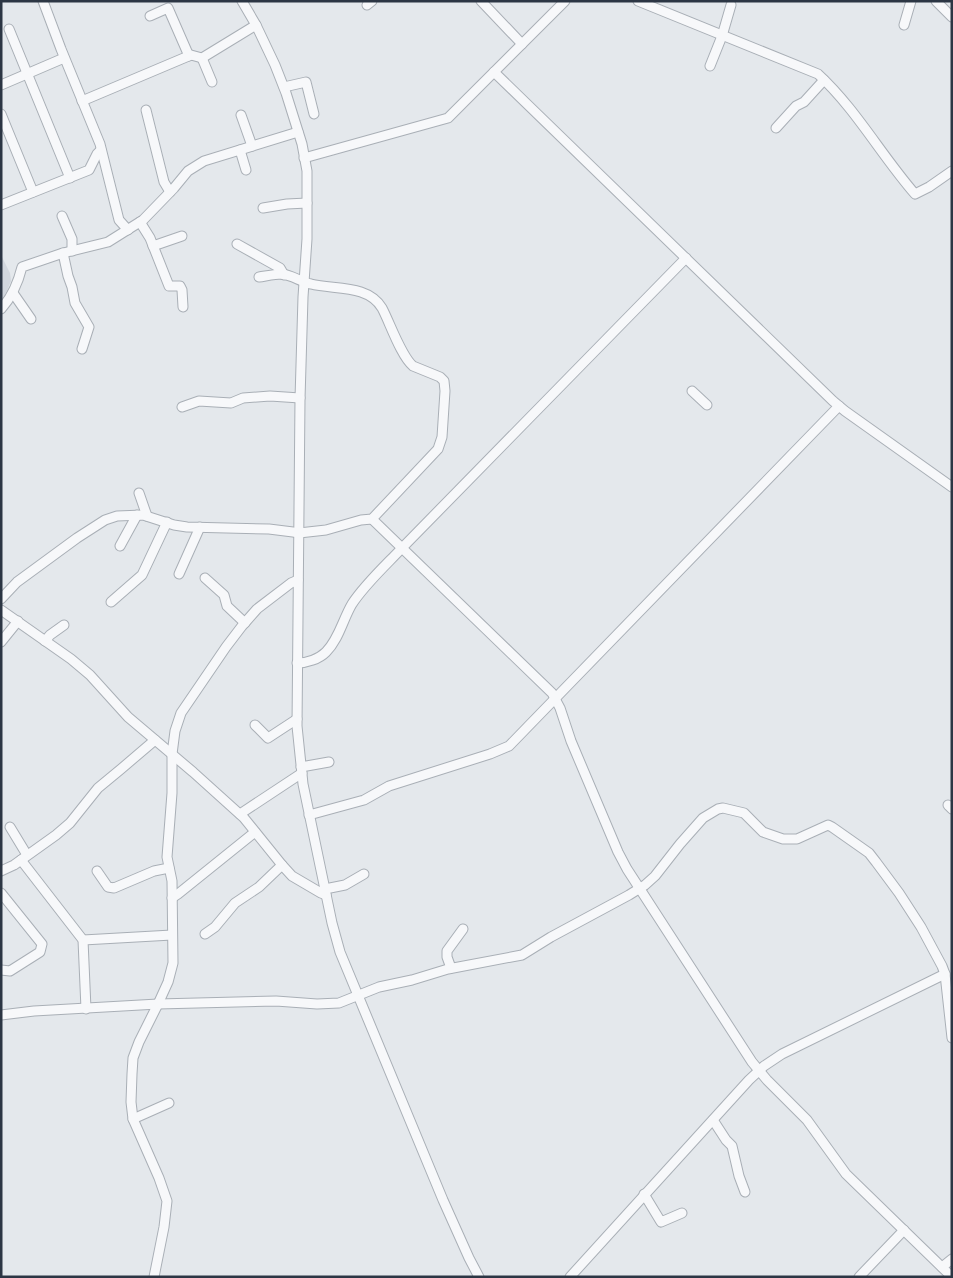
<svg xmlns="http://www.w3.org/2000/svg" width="953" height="1278" font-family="Lato,sans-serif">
  <rect width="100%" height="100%" fill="#e4e8ec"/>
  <!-- built -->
  <polygon fill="#d2d7de" points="1,255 10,273 11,281 6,293 1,300"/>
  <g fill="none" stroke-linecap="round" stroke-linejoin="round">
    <!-- minor casing -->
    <g stroke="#a9afb6" stroke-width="11">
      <g id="minor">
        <polyline points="43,1 61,49 100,144 119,220 128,230"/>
        <polyline points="242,1 256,25 275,65 286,93 302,144 307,171 307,239 303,297 300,399 297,726 303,784 332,923 340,952 443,1200 469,1258 479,1277"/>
        <polyline points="481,1 522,44"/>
        <path d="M 638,1 L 818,74 C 856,109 881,155 915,194 L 929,187 L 952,171"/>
        <polyline points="936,1 952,17"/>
        <polyline points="367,5 372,1"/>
        <polyline points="150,16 168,8 189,56"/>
        <polyline points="904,25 911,1"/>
        <polyline points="9,29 70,178"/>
        <polyline points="202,58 212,82"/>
        <polyline points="710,66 722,36 731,5"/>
        <polyline points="494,72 833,401 845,411 952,487"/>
        <polyline points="1,85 64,58"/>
        <polyline points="284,87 306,82 314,114"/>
        <polyline points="82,101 191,55 202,58 256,25"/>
        <polyline points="146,110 164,182 170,192"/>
        <polyline points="1,114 33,192"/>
        <polyline points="241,115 252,146"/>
        <polyline points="776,128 796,106 804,102 824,80"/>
        <polyline points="240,150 246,170"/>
        <polyline points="304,158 448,118 565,1"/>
        <polyline points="1,205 89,170 97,154 101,150"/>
        <polyline points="263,208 287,204 307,203"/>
        <polyline points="62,216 72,239 72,251"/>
        <polyline points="140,222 150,238 169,286 180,286 182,290 183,307"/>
        <polyline points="237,244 280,268 284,275"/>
        <polyline points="153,246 182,236"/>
        <polyline points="63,253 68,276 72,287 75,303 89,327 82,349"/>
        <polyline points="13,293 31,319"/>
        <path d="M 1,309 C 12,297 18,283 22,267 L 63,253 L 108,242 L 143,220 L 174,188 L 188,171 L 204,161 L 298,132"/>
        <polyline points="692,391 707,405"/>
        <polyline points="182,407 199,401 231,403 243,398 270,396 300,398"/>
        <polyline points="139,493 147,516"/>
        <polyline points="372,519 552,693 560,708 571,741 618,852 627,869 752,1062 767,1080 807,1120 846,1174 952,1277"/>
        <polyline points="120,546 137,515"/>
        <polyline points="179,574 200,527"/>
        <polyline points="205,578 224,595 227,606 245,623"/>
        <path d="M 1,599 L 17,582 L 77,538 L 105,520 L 117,516 L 143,515 L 174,525 L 187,527 L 269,529 L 293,532 L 299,533 L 326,530 L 361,520 L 372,519 L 438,449 L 442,437 L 445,391 L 444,381 L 440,377 L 413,366 C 401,356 390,323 382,308 C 368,284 334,290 311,284 C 301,282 292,275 282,274 C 275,274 266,276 259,277"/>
        <polyline points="111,602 142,575 167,522"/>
        <polyline points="1,610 71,659 90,675 128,717 193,772 244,818 282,865 292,876 321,893 326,895"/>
        <polyline points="45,641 50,635 64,625"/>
        <polyline points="1,642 18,621"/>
        <path d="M 297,663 C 307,663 319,659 326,652 C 339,639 343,619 352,604 C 365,584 386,565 402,548 L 686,258"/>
        <polyline points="255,725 268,738 297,719"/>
        <polyline points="301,767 329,762"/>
        <polyline points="948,805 952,809"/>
        <polyline points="240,814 302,773"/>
        <polyline points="309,815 364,800 389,786 490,754 509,746 839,406"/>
        <polyline points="10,827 27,855"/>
        <polyline points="21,860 83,940 86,1009"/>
        <polyline points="1,871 14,865 56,835 70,823 98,788 121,769 155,740"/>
        <polyline points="97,871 108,887 114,888 154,871 169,868"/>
        <polyline points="325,889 345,885 364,874"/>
        <polyline points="1,893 42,944 40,952 10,971 1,970"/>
        <polyline points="172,898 178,894 255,832"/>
        <polyline points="205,934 215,927 235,903 259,887 282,865"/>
        <polyline points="83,940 172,935"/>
        <polyline points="451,968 447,957 447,951 463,929"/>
        <polyline points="1,1015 34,1011 158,1004 276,1001 317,1004 339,1003 379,987 412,980 448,969 522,955 551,937 629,895 645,885 655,876 680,844 703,818 718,809 723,808 744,813 763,832 783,839 797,839 828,825 832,827 869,853 876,862 899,893 921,927 942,966 945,974 952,1038"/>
        <polyline points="133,1119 169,1103"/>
        <polyline points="713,1120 726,1140 732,1146 739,1176 745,1192"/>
        <polyline points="644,1194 661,1222 682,1213"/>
        <polyline points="942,1267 952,1259"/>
        <polyline points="154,1277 164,1227 167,1201 159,1178 133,1119 131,1102 132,1074 133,1058 139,1042 158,1004 168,982 173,963 172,881 167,857 172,793 172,754 175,731 181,713 226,647 242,626 257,609 291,583 298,580"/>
        <polyline points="570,1277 749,1080 764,1066 782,1054 945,974"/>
        <polyline points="859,1277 904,1230"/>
      </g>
    </g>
    <!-- minor -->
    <use href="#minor" stroke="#f7f8fa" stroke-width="9"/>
  </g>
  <!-- border -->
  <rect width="953" height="1278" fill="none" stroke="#2c3644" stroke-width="5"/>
</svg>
